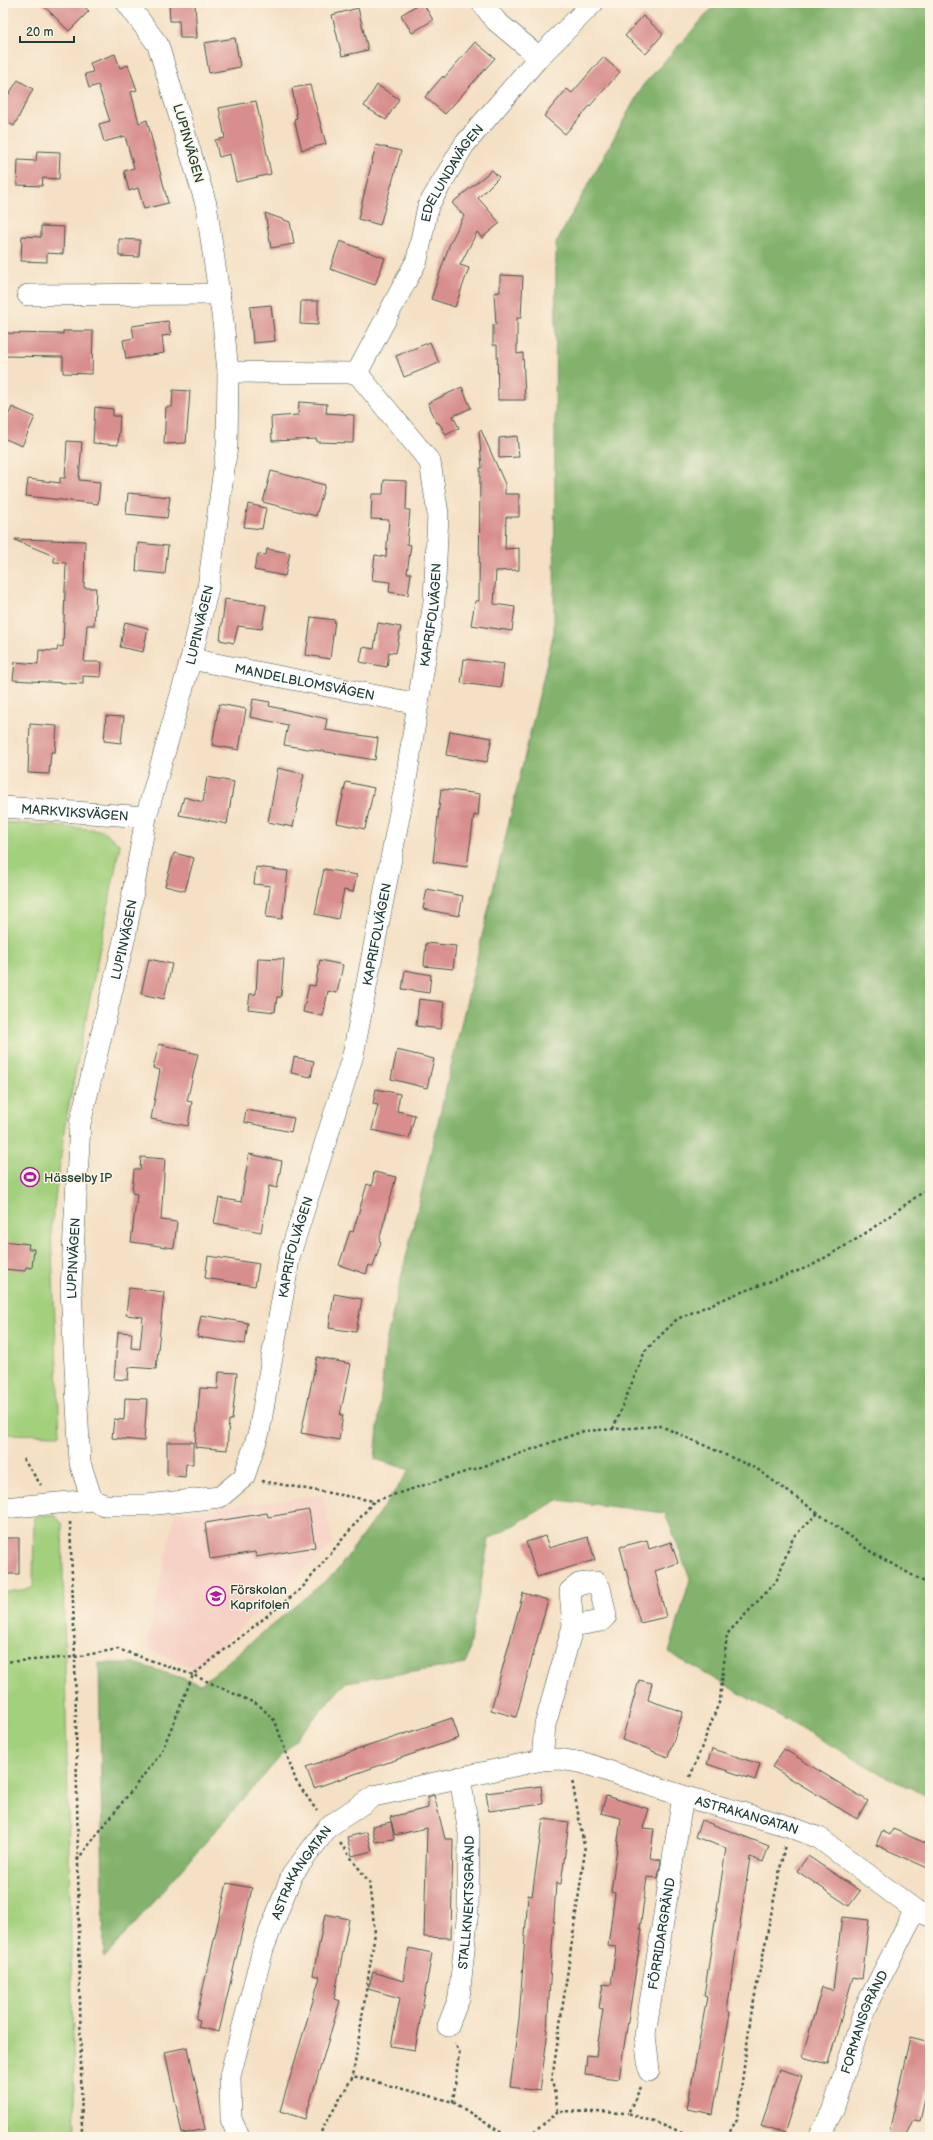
<svg xmlns="http://www.w3.org/2000/svg" width="933" height="2140" font-family="'Balsamiq Sans',sans-serif">
  <rect width="100%" height="100%" fill="#fcf5e5"/>
  <filter id="ink" filterUnits="userSpaceOnUse"><feTurbulence type="fractalNoise" baseFrequency=".025" numOctaves="2"/><feDisplacementMap in="SourceGraphic" scale="8" xChannelSelector="R" yChannelSelector="G"/><feConvolveMatrix kernelMatrix="1 2 1 2 8 2 1 2 1" color-interpolation-filters="sRGB"/></filter>
  <filter id="wash" filterUnits="userSpaceOnUse"><feTurbulence type="fractalNoise" baseFrequency=".012" numOctaves="4" result="noise"/><feDisplacementMap in="SourceGraphic" scale="16" xChannelSelector="R" yChannelSelector="G"/><feGaussianBlur stdDeviation="0.9" result="paint"/><feColorMatrix in="noise" values="0 0 0 0 0 0 0 0 0 0 0 0 0 0 0 0 0 1.4 0 .05"/><feComposite in="paint" operator="in"/></filter>
  <g filter="url(#wash)">
    <rect width="100%" height="100%" fill="#f4e0c4"/>
    <!-- built -->
    <polygon fill="#f6d1c5" points="323,1495 333,1544 194,1669 146,1648 175,1513"/>
    <!-- green -->
    <g fill="#a3d07d" stroke="#618658">
      <polygon points="3,822 102,830 120,845 65,1125 51,1229 60,1435 3,1434"/>
      <polygon points="54,1514 62,1524 75,2137 3,2137 3,1593 33,1588 34,1517"/>
    </g>
    <!-- forest -->
    <polygon fill="#82b26c" stroke="#507850" points="717,3 930,3 930,1797 885,1776 669,1653 690,1579 665,1513 558,1500 489,1539 466,1664 346,1682 104,1958 99,1663 135,1663 201,1684 336,1572 410,1470 375,1459 386,1342 554,632 556,243 643,85"/>
    <g id="blocks">
      <!-- building -->
      <g fill="#d88e8d">
        <polygon points="41,3 80,3 89,11 69,31"/>
        <polygon points="169,3 195,3 197,38 180,38 179,21 170,21"/>
        <polygon points="420,3 423,3 433,20 412,33 401,15"/>
        <polygon points="358,8 368,50 342,56 332,15"/>
        <polygon points="643,16 663,34 646,54 625,36"/>
        <polygon points="235,38 240,67 209,73 204,43"/>
        <polygon points="475,42 495,58 445,114 425,97 443,76 444,78"/>
        <polygon points="115,54 120,68 128,65 137,90 131,92 139,123 147,120 168,203 144,209 138,188 129,191 124,171 134,168 125,136 104,142 99,124 110,121 98,85 89,88 85,74 93,72 90,63"/>
        <polygon points="603,57 620,72 565,134 544,116 567,89 572,93"/>
        <polygon points="18,80 33,89 14,126 3,120 3,91 9,94"/>
        <polygon points="310,85 326,144 302,150 294,119 297,118 292,88"/>
        <polygon points="377,85 399,99 386,120 364,106"/>
        <polygon points="256,101 271,174 236,182 230,154 219,157 215,140 225,138 219,108"/>
        <polygon points="376,145 401,151 380,225 358,219"/>
        <polygon points="37,151 60,152 59,179 43,178 42,186 17,185 18,160 36,161"/>
        <polygon points="492,170 499,177 478,198 500,223 482,238 477,232 460,265 469,268 455,307 431,299 450,243 464,216 452,203"/>
        <polygon points="265,213 290,222 294,244 271,248"/>
        <polygon points="41,226 64,227 63,254 47,253 47,262 21,261 22,236 41,237"/>
        <polygon points="119,239 140,240 139,257 119,256"/>
        <polygon points="340,241 385,258 375,285 330,269"/>
        <polygon points="500,275 523,276 521,318 517,318 517,354 523,353 525,400 498,400 497,345 493,345 493,325 496,325 494,293 500,292"/>
        <polygon points="301,301 318,301 318,325 300,324"/>
        <polygon points="271,305 275,341 253,343 250,307"/>
        <polygon points="168,321 171,335 162,336 164,353 126,359 123,340 134,338 132,326"/>
        <polygon points="63,331 93,331 92,374 63,373 63,357 3,356 3,333 63,334"/>
        <polygon points="430,342 439,363 404,377 396,356"/>
        <polygon points="462,387 471,408 453,416 459,428 446,435 439,423 437,423 428,403"/>
        <polygon points="173,390 190,391 186,443 164,444 166,407 172,407"/>
        <polygon points="299,402 327,404 326,413 354,415 353,443 317,442 317,439 272,441 271,417 298,415"/>
        <polygon points="12,407 35,417 22,446 3,438 3,412 9,414"/>
        <polygon points="95,407 113,409 113,416 120,416 118,445 93,443"/>
        <polygon points="481,430 505,484 505,494 519,494 519,517 506,517 505,549 519,548 519,570 496,571 494,604 515,607 512,631 471,625 475,601 479,601 480,468 482,468 479,431"/>
        <polygon points="517,436 519,457 499,458 499,438"/>
        <polygon points="67,441 82,442 79,480 100,482 98,504 26,496 28,479 60,483 60,478 65,478"/>
        <polygon points="271,471 325,485 316,516 263,502"/>
        <polygon points="384,480 407,481 406,510 410,510 407,544 411,545 407,573 411,573 408,595 389,592 390,582 372,580 375,555 386,557 389,520 371,519 372,494 383,494"/>
        <polygon points="128,493 170,497 167,518 126,514"/>
        <polygon points="248,504 266,508 262,529 244,527"/>
        <polygon points="15,539 85,541 84,588 96,588 94,625 87,625 84,662 102,662 101,677 83,676 83,684 13,680 15,662 38,664 39,650 57,651 58,646 63,647 66,563 54,562 54,556 15,540"/>
        <polygon points="138,543 168,546 165,574 136,571"/>
        <polygon points="267,549 290,553 285,576 254,570 258,554 266,555"/>
        <polygon points="225,599 266,605 262,629 238,626 234,643 220,640"/>
        <polygon points="311,617 335,620 330,659 306,655"/>
        <polygon points="125,622 148,628 143,652 120,647"/>
        <polygon points="378,623 401,627 396,653 389,652 387,667 360,662 363,647 374,649"/>
        <polygon points="464,659 504,664 501,688 461,683"/>
        <polygon points="253,699 270,702 269,706 327,719 325,730 378,738 375,760 284,745 288,725 250,717"/>
        <polygon points="219,704 246,709 239,750 212,745"/>
        <polygon points="106,716 124,717 121,743 104,741"/>
        <polygon points="30,724 57,726 55,752 51,752 49,774 28,773"/>
        <polygon points="450,731 492,738 487,762 446,755"/>
        <polygon points="278,768 304,774 293,827 268,822"/>
        <polygon points="207,777 234,782 227,824 179,815 184,797 203,802"/>
        <polygon points="346,782 374,788 365,829 337,823"/>
        <polygon points="441,789 480,794 478,816 474,815 467,867 433,862"/>
        <polygon points="174,853 194,858 185,891 165,886"/>
        <polygon points="256,867 288,871 282,919 266,917 270,886 254,884"/>
        <polygon points="324,869 357,875 353,892 344,890 338,919 315,914"/>
        <polygon points="427,889 463,896 459,916 423,909"/>
        <polygon points="426,943 456,946 453,969 424,966"/>
        <polygon points="258,958 284,959 281,997 277,997 275,1012 248,1009 250,994 256,994"/>
        <polygon points="149,959 172,964 164,999 141,994"/>
        <polygon points="320,960 343,965 337,993 328,991 323,1016 303,1012 309,985 315,986"/>
        <polygon points="405,970 431,975 429,993 402,989"/>
        <polygon points="419,999 444,1002 441,1029 416,1026"/>
        <polygon points="159,1044 198,1054 187,1101 192,1102 188,1126 151,1119 160,1070 153,1068"/>
        <polygon points="397,1050 434,1059 427,1088 391,1079"/>
        <polygon points="294,1057 314,1061 311,1077 291,1073"/>
        <polygon points="376,1089 400,1094 397,1111 415,1115 409,1138 372,1130 378,1105 373,1104"/>
        <polygon points="246,1110 294,1118 291,1132 244,1122"/>
        <polygon points="249,1154 282,1161 277,1188 269,1186 261,1232 214,1223 219,1198 241,1202"/>
        <polygon points="141,1157 165,1159 161,1220 177,1222 174,1248 131,1242 137,1194 132,1193 134,1169 140,1169"/>
        <polygon points="374,1172 396,1177 379,1241 381,1242 373,1267 369,1265 366,1274 339,1265 350,1231 353,1232 367,1184 372,1186"/>
        <polygon points="3,1241 29,1244 28,1249 34,1249 32,1268 26,1267 25,1271 3,1269"/>
        <polygon points="208,1256 259,1264 255,1286 205,1278"/>
        <polygon points="129,1288 164,1292 156,1369 129,1367 128,1380 114,1379 118,1332 132,1333 131,1348 140,1349 143,1317 126,1315"/>
        <polygon points="334,1294 362,1299 356,1332 329,1328"/>
        <polygon points="201,1315 248,1323 245,1344 197,1337"/>
        <polygon points="317,1357 351,1364 340,1415 343,1415 339,1440 301,1433"/>
        <polygon points="219,1372 237,1373 232,1420 229,1420 227,1450 195,1447 200,1388 218,1389"/>
        <polygon points="125,1398 147,1399 144,1441 112,1438 114,1419 124,1420"/>
        <polygon points="167,1442 193,1442 193,1464 186,1464 185,1477 167,1475"/>
        <polygon points="309,1510 315,1547 256,1557 255,1552 210,1559 205,1523 267,1513 268,1517"/>
        <polygon points="545,1536 549,1548 588,1537 595,1560 537,1577 526,1542"/>
        <rect x="3" y="1538" width="16" height="36"/>
        <polygon points="647,1540 649,1549 671,1542 678,1563 655,1571 666,1617 640,1623 620,1547"/>
        <polygon points="523,1593 548,1600 516,1717 491,1710"/>
        <polygon points="639,1680 652,1683 648,1700 683,1712 668,1757 652,1751 652,1750 622,1740"/>
        <polygon points="452,1718 459,1738 314,1788 306,1767"/>
        <polygon points="712,1749 760,1764 755,1780 707,1764"/>
        <polygon points="784,1749 868,1801 857,1819 772,1767"/>
        <polygon points="541,1786 543,1804 489,1811 486,1793"/>
        <polygon points="434,1795 445,1839 453,1839 451,1938 424,1937 427,1828 395,1835 390,1817 428,1808 428,1797"/>
        <polygon points="606,1796 649,1809 643,1828 654,1829 650,1858 661,1860 658,1878 647,1877 640,1929 642,1930 619,2079 585,2075 587,2055 596,2056 603,2009 599,2008 603,1984 611,1985 616,1947 608,1946 615,1893 611,1892 621,1818 601,1813"/>
        <polygon points="543,1819 569,1822 561,1884 556,1883 547,2030 548,2030 540,2091 510,2087 519,2019 528,1895 532,1896"/>
        <polygon points="701,1820 769,1846 763,1862 750,1857 727,2011 730,2012 713,2114 687,2109 707,1997 704,1996 726,1848 695,1837"/>
        <polygon points="391,1822 394,1839 375,1842 372,1826"/>
        <polygon points="893,1829 930,1845 930,1869 876,1845 882,1831 890,1835"/>
        <polygon points="367,1832 372,1851 352,1856 347,1837"/>
        <polygon points="808,1856 860,1891 849,1906 797,1871"/>
        <polygon points="227,1883 252,1888 219,2032 198,2027 200,2020 196,2019"/>
        <polygon points="325,1914 349,1919 334,1999 340,2001 305,2119 280,2111 320,1977 313,1975"/>
        <polygon points="842,1917 869,1920 862,1979 853,1977 828,2064 802,2057 822,1987 833,1990"/>
        <polygon points="409,1948 432,1953 415,2050 391,2046 400,1998 368,1989 373,1972 403,1981"/>
        <polygon points="910,2037 930,2042 930,2077 920,2121 914,2120 905,2137 888,2137"/>
        <polygon points="188,2047 205,2129 182,2134 165,2052"/>
        <polygon points="779,2069 802,2076 784,2134 761,2126"/>
      </g>
    </g>
  </g>
  <g filter="url(#ink)">
    <use href="#blocks" fill-opacity="0" stroke="#3f554a" stroke-width="1"/>
    <g fill="none" stroke-linecap="round" stroke-linejoin="round">
      <!-- minor casing -->
      <g stroke="#3f554a" stroke-width="22">
        <g id="minor">
          <polyline points="482,3 496,21 539,57"/>
          <polyline points="28,295 220,294"/>
          <path id="s1" d="M 357,373 L 417,260 L 428,206 L 464,145 L 539,57 L 593,3"/>
          <path id="s2" d="M 191,659 L 418,704"/>
          <path id="s3" d="M 3,807 L 146,817"/>
          <path id="s4" d="M 92,1500 L 80,1463 L 71,1289 L 80,1124 L 126,932 L 146,817 L 191,659 L 208,588 L 227,446 L 228,372 L 223,321 L 206,204 L 158,45 L 127,3"/>
          <path id="s5" d="M 3,1508 L 92,1500 L 104,1505 L 147,1505 L 220,1497 L 244,1477 L 259,1432 L 290,1254 L 353,1055 L 405,786 L 434,602 L 438,514 L 430,462 L 357,373 L 228,372"/>
          <polyline points="542,1760 545,1725 573,1626 570,1591 579,1584 596,1582 600,1588 606,1616 601,1621 573,1626"/>
          <path id="s6" d="M 448,2026 L 459,1998 L 468,1910 L 469,1834 L 460,1777"/>
          <path id="s7" d="M 649,2071 L 645,2034 L 683,1796"/>
          <path id="s8" d="M 239,2137 L 231,2119 L 230,2076 L 263,1949 L 292,1875 L 328,1827 L 374,1796 L 542,1760 L 559,1759 L 584,1763 L 683,1796 L 788,1826 L 819,1838 L 915,1910 L 930,1916"/>
          <path id="s9" d="M 819,2137 L 833,2110 L 865,2008 L 915,1910"/>
        </g>
      </g>
      <!-- path -->
      <g stroke="#3f554a" stroke-width="2.5" stroke-dasharray="3 3" stroke-linecap="butt">
        <polyline points="613,1429 645,1351 677,1319 731,1296 811,1266 860,1237 930,1187"/>
        <polyline points="23,1459 41,1485"/>
        <polyline points="262,1481 374,1501"/>
        <polyline points="70,1522 75,1657 82,2137"/>
        <polyline points="3,1662 75,1657 118,1649 193,1675 302,1588 374,1501 484,1466 584,1431 661,1426 757,1469 874,1554 930,1585"/>
        <polyline points="690,1777 720,1700 727,1634 776,1582 793,1537 818,1513"/>
        <polyline points="340,1843 369,1882 375,1933 353,2076"/>
        <polyline points="77,1860 161,1753 193,1675 259,1705 275,1721 296,1781 317,1811"/>
        <polyline points="641,2087 628,2113 696,2137"/>
        <polyline points="453,2102 459,2052 455,2043"/>
        <polyline points="558,2111 552,2080 585,1851 572,1780"/>
        <polyline points="318,2137 353,2076 453,2102 508,2137"/>
        <polyline points="529,2137 558,2111 628,2113"/>
        <polyline points="727,2137 737,2119 751,2015 785,1844"/>
      </g>
      <!-- minor -->
      <use href="#minor" stroke="#fff" stroke-width="21"/>
    </g>
  </g>
  <!-- icons -->
  <defs>
    <g id="stadium-ring" transform="scale(1)"><circle r="9.5" fill="#fcf5e5" stroke="#b5179e" stroke-width="1.5"/><path d="M0-5a6.5 5 0 1 0 0 10a6.5 5 0 1 0 0-10ZM-3.5-1.8h7v3.6h-7Z" fill="#b5179e"/></g>
    <g id="school-ring" transform="scale(1)"><circle r="9.5" fill="#fcf5e5" stroke="#b5179e" stroke-width="1.5"/><path d="M0-5L7-2L0 1L-7-2ZM-4 1L0 2.5L4 1V4Q0 6-4 4Z" fill="#b5179e"/></g>
  </defs>
  <g fill-rule="evenodd">
    <use href="#stadium-ring" x="30" y="1177"/>
    <use href="#school-ring" x="216" y="1596"/>
  </g>
  <g text-anchor="middle" stroke-width="3" stroke-linejoin="round" paint-order="stroke">
    <!-- street labels -->
    <g font-size="13" fill="#1f3d34" stroke="#fcf5e5">
      <text transform="translate(189 143) rotate(74)" y="5">LUPINVÄGEN</text>
      <text dy="5" stroke="none"><textPath href="#s1" startOffset="223">EDELUNDAVÄGEN</textPath></text>
      <text dy="5" stroke="none"><textPath href="#s5" startOffset="1134">KAPRIFOLVÄGEN</textPath></text>
      <text dy="5" stroke="none"><textPath href="#s4" startOffset="892">LUPINVÄGEN</textPath></text>
      <text dy="5" stroke="none"><textPath href="#s2" startOffset="116">MANDELBLOMSVÄGEN</textPath></text>
      <text dy="5" stroke="none"><textPath href="#s3" startOffset="72">MARKVIKSVÄGEN</textPath></text>
      <text dy="5" stroke="none"><textPath href="#s5" startOffset="810">KAPRIFOLVÄGEN</textPath></text>
      <text dy="5" stroke="none"><textPath href="#s4" startOffset="568">LUPINVÄGEN</textPath></text>
      <text dy="5" stroke="none"><textPath href="#s5" startOffset="486">KAPRIFOLVÄGEN</textPath></text>
      <text dy="5" stroke="none"><textPath href="#s4" startOffset="244">LUPINVÄGEN</textPath></text>
      <text dy="5" stroke="none"><textPath href="#s8" startOffset="774">ASTRAKANGATAN</textPath></text>
      <text dy="5" stroke="none"><textPath href="#s8" startOffset="280">ASTRAKANGATAN</textPath></text>
      <text dy="5" stroke="none"><textPath href="#s6" startOffset="126">STALLKNEKTSGRÄND</textPath></text>
      <text dy="5" stroke="none"><textPath href="#s7" startOffset="139">FÖRRIDARGRÄND</textPath></text>
      <text dy="5" stroke="none"><textPath href="#s9" startOffset="124">FORMANSGRÄND</textPath></text>
    </g>
    <!-- poi labels -->
    <g font-size="13" fill="#1f3d34" stroke="#fcf5e5" text-anchor="start">
      <text x="44" y="1182">Hässelby IP</text>
      <text x="230" y="1594">Förskolan<tspan x="230" dy="15">Kaprifolen</tspan></text>
    </g>
  </g>
  <!-- margin -->
  <rect width="933" height="2140" fill="none" stroke="#fcf5e5" stroke-width="16"/>
  <!-- scale -->
  <path d="M20 36v6h54v-6" fill="none" stroke="#1f3d34" stroke-width="2"/>
  <text x="26" y="36" font-size="12" fill="#1f3d34" stroke="#fcf5e5" stroke-width="3" paint-order="stroke">20 m</text>
</svg>
